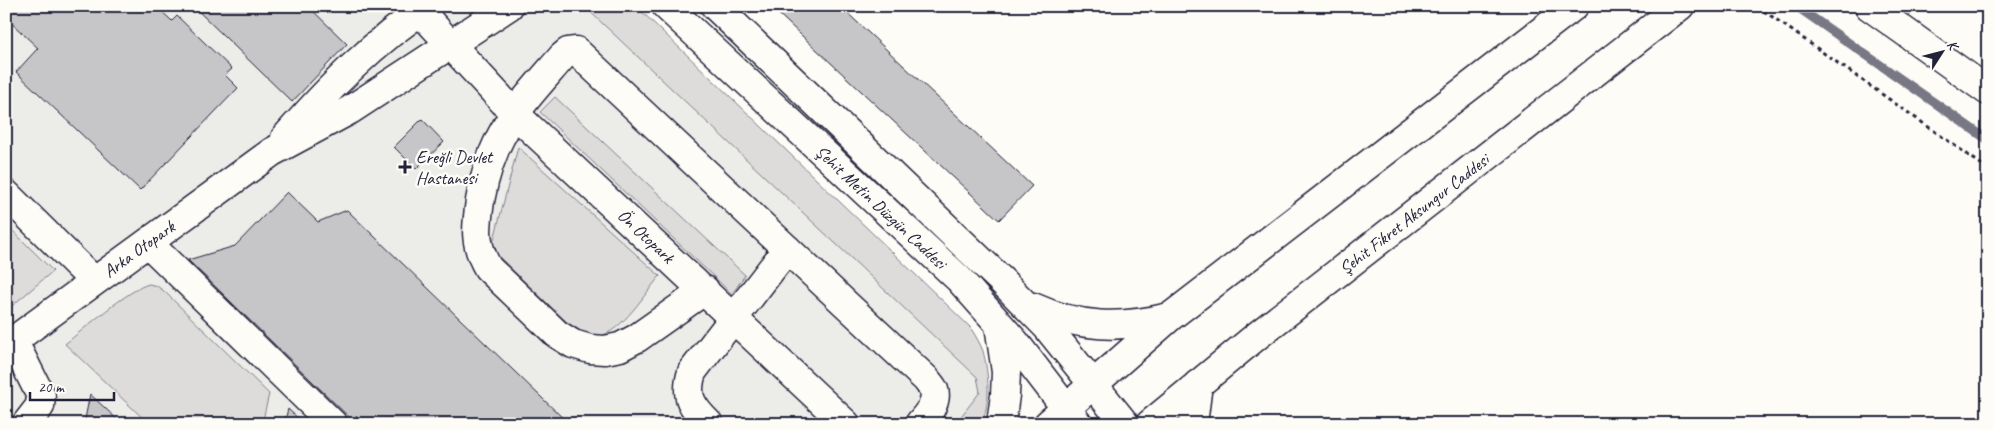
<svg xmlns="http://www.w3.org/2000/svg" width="1994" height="430" font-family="Caveat,sans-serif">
  <rect width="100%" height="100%" fill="#fdfcf7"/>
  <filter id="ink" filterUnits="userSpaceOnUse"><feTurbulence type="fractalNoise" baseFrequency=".02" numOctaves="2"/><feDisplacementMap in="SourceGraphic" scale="10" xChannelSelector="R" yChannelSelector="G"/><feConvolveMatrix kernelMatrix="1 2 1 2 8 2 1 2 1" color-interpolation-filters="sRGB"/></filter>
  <g filter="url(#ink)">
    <!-- built -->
    <polygon fill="#ecece9" points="6,6 636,6 970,327 982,350 987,378 987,413 981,424 6,424"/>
    <!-- green -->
    <g fill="#dddcdb" stroke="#807f8b">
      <path d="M 584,6 L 636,6 L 970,327 C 975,335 980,343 983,351 C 989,374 991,403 981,424 L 955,424 L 980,392 L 977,377 Z"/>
      <polygon points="555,97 745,275 732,294 540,112"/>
      <path d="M 518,147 L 660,276 C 646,292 621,333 599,336 C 591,336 584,333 576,331 L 495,253 L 492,247 Z"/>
      <polygon points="6,224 53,271 6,311"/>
      <path d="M 149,284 L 157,286 L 165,292 L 269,394 L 262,424 L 149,424 L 65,344 C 84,329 129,289 149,284 Z"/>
    </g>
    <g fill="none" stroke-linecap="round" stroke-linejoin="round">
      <!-- stream -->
      <polyline stroke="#787885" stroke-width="9" points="1796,6 1988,140"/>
    </g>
    <!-- building -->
    <g fill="#c6c6c8" stroke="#22223b">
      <polygon points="8,6 156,6 172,21 177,16 232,69 225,75 238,88 140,190 16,72 38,48 6,18 13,11"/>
      <polygon points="193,6 308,6 347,44 292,102"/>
      <polygon points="770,6 840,6 1032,186 999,220"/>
      <polygon points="422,119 444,142 416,169 394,147"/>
      <polygon points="287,192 318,222 347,210 569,424 356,424 188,260 235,246"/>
      <polygon points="90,394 122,424 84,424"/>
      <polygon points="288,409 304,424 284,424"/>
    </g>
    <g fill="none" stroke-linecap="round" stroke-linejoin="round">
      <!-- minor casing -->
      <g stroke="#22223b" stroke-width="31">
        <g id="minor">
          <polyline points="415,6 514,113 846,424"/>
          <polyline points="1869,6 1988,91"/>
          <path d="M 285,138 C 328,89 374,41 429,6"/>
          <polyline points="6,194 94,281"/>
          <polyline points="148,243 333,424"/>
          <path d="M 705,290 L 637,338 L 620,347 L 605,350 L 590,349 L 573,344 L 557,334 L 488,268 C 474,244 476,228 480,201 C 492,132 519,107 562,57 L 568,52 L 576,51 L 787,249"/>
          <polyline points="13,340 41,396 40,406 26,424"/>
          <polyline points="6,346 272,152 350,110 509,6"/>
          <path d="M 709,424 C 692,407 684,397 692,372 L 787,249 L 926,379 C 928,382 933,387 934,390 C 938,402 927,415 919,424"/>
          <polyline points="1193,424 1198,384"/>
        </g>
      </g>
      <!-- major casing -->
      <g stroke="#22223b" stroke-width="31">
        <g id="major">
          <polyline points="666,6 959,279 1015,342 1078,424"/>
          <polyline points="715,6 1002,281 1047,327 1125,424"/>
          <path d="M 1033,307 C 1079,328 1120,329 1169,317"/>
          <polyline points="999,325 1006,372 1005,395 1001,424"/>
          <polyline points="1048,424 1170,317 1574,6"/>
          <polyline points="1150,424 1258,335 1680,6"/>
        </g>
      </g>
      <!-- path -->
      <polyline stroke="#22223b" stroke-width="3" stroke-dasharray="4 4" stroke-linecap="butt" points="1757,6 1988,169"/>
      <!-- minor -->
      <use href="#minor" stroke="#fdfcf7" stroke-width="28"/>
      <!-- major -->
      <use href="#major" stroke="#fdfcf7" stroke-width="28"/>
    </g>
  </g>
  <!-- markers -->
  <path fill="#22223b" stroke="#fdfcf7" stroke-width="2" d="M402.5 159.5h5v5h5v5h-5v5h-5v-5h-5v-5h5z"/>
  <g text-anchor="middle" stroke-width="5" stroke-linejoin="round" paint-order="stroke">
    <!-- poi labels -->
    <g font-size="18" fill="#22223b" stroke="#fdfcf7" text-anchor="start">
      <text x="416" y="163">Ereğli Devlet<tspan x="416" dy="21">Hastanesi</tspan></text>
    </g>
    <!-- street labels -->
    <g font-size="18" fill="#22223b" stroke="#fdfcf7">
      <text transform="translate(881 207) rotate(43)" y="6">Şehit Metin Düzgün Caddesi</text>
      <text transform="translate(1414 214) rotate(-38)" y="6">Şehit Fikret Aksungur Caddesi</text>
      <text transform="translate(646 236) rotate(43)" y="6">Ön Otopark</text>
      <text transform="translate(139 249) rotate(-36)" y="6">Arka Otopark</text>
    </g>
  </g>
  <!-- margin -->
  <rect width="1994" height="430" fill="none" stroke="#fdfcf7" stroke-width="25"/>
  <rect x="12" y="12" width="1969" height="405" fill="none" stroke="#22223b" stroke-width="2" filter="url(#ink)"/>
  <!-- north arrow -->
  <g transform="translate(1942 52) rotate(54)" stroke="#fdfcf7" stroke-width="4" paint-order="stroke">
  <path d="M0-4L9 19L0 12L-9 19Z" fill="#22223b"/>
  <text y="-8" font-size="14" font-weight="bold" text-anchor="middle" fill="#22223b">K</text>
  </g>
  <!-- scale -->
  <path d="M30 392v8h84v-8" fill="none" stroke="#22223b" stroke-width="2.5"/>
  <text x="38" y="392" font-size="15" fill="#22223b" stroke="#fdfcf7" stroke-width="4" paint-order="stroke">20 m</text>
</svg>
